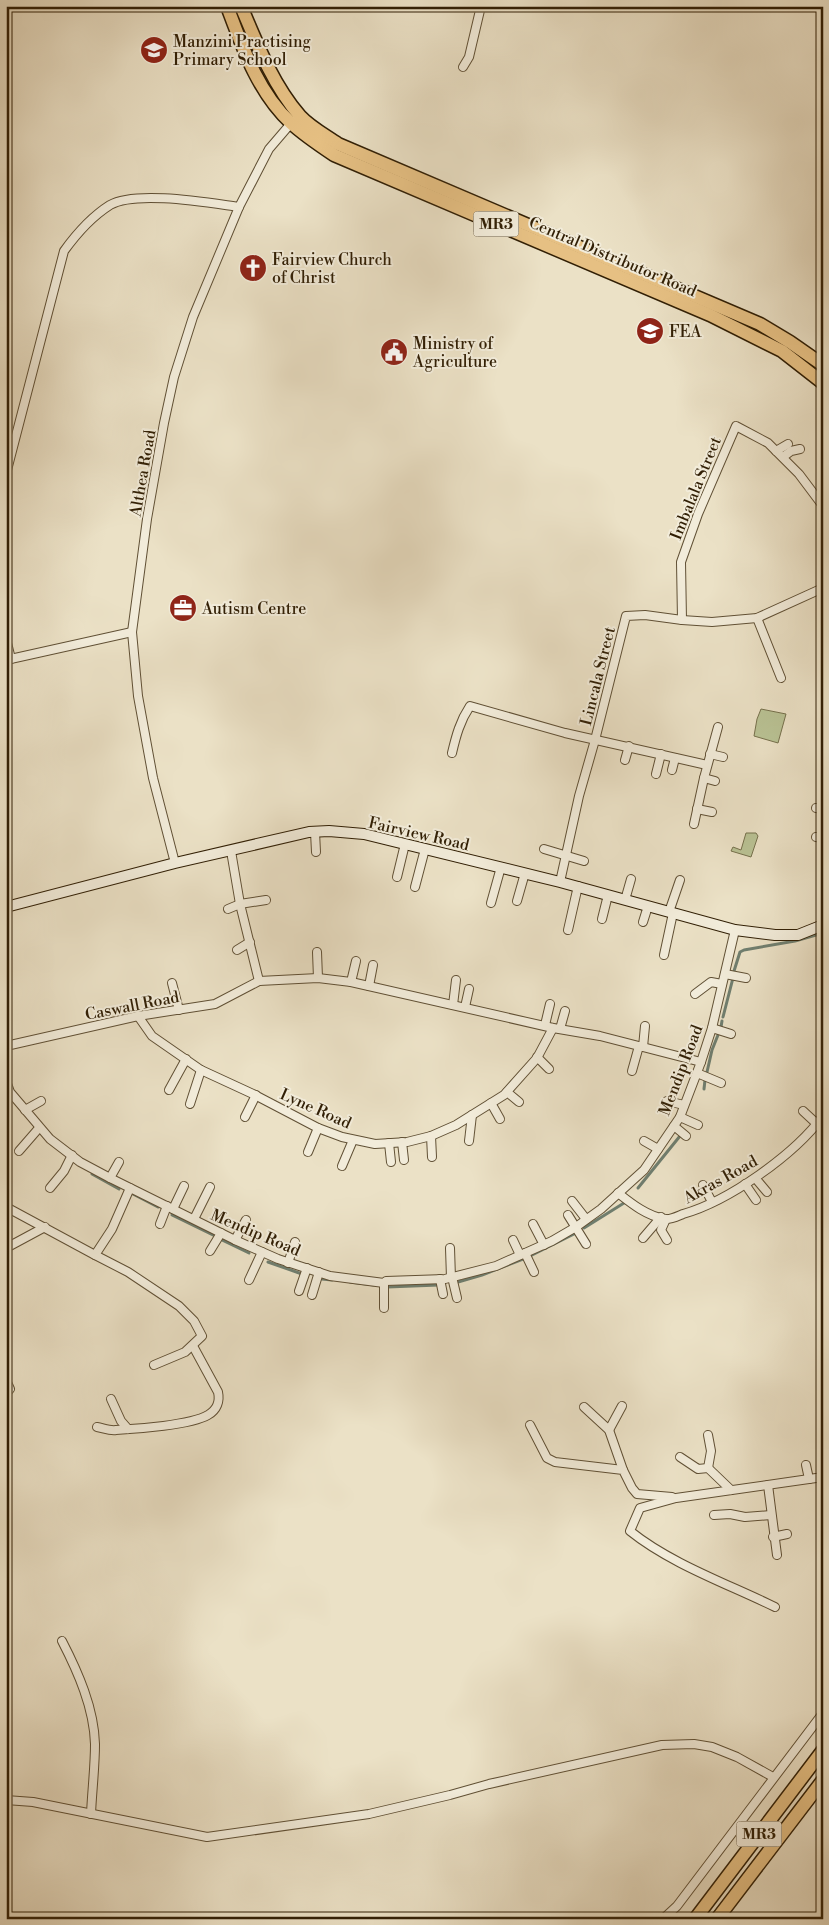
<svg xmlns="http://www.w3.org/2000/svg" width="829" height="1925" font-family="'Libre Bodoni',serif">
  <rect width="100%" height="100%" fill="#ebe1c6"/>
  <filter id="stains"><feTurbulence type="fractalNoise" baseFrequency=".004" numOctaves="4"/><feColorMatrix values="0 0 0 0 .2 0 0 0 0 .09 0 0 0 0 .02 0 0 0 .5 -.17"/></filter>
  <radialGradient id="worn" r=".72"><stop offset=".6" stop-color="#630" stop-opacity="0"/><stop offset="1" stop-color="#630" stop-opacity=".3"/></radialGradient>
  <!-- green -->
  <g fill="#b9c294" stroke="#75704c">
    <polygon points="761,709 786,714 778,743 754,736 757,719"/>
    <polygon points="746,833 756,833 758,836 751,857 731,851 733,847 741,850"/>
  </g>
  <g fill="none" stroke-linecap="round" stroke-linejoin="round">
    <!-- stream -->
    <g stroke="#6f7e6f" stroke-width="3">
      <polyline points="734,971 740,952 744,950 795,941 823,933"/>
      <polyline points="723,1017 733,978"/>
      <polyline points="721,1027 722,1021"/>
      <polyline points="707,1072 712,1050 718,1035"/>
      <polyline points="704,1089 705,1080"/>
      <polyline points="92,1174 119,1189"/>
      <polyline points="638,1188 680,1136"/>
      <polyline points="133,1194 158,1207"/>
      <polyline points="172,1215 213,1235"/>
      <polyline points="584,1228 624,1203"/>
      <polyline points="222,1240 249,1253"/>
      <polyline points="530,1256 576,1233"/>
      <polyline points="268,1262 302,1274"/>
      <polyline points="322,1279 332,1280"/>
      <polyline points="350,1282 374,1285"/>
      <polyline points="458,1282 482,1275 523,1259"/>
      <polyline points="387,1287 439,1285"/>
    </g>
    <!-- minor casing -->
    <g stroke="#605035" stroke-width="10">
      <g id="minor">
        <polyline points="463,67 469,57 481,6"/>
        <polyline points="776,451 788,444"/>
        <polyline points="783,457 791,451 800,449"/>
        <path d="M 6,474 L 64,251 C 77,233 91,217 110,205 C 136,190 209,203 239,207"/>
        <polyline points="757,618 781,678"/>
        <polyline points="682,620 681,562 698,514 736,426 768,443 799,474 823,506"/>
        <polyline points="6,639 11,659"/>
        <polyline points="6,660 132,632"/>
        <path d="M 452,753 C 456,736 460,721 470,706 L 565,733 L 707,765"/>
        <polyline points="710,754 723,757"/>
        <polyline points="625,760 629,746"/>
        <polyline points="672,770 675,758"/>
        <polyline points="656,774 661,754"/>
        <polyline points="704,778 715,781"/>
        <polyline points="816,808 823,809"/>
        <polyline points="697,809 712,812"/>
        <polyline points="694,824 704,778 718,727"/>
        <polyline points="315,832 316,852"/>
        <polyline points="816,837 823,838"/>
        <polyline points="544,849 584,861"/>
        <polyline points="231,851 240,904 259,981"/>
        <polyline points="175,863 153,778 138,696 132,632 147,519 164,423 174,377 193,317 239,207 269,149 293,121"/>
        <polyline points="397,877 405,844"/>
        <polyline points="560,882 579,796 595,740 626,616 645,615 682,620 712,622 757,618 823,588"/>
        <polyline points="415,887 425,849"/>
        <polyline points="625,900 631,879"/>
        <polyline points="517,901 525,873"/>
        <polyline points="491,903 501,867"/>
        <polyline points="228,909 240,904 266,900"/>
        <polyline points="669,912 680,880"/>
        <polyline points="602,919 608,895"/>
        <polyline points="643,922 648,906"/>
        <polyline points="568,930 578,886"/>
        <polyline points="237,950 250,942"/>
        <polyline points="317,952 318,978"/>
        <polyline points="664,955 673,913"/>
        <polyline points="725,974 746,978"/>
        <polyline points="351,982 356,961"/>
        <polyline points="172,983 179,1010"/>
        <polyline points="369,986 373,965"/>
        <polyline points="695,994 711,982 722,984"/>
        <polyline points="453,1005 456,980"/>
        <polyline points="465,1007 469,989"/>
        <polyline points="138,1016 152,1036 201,1070 253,1094 318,1128 342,1137 375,1144 407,1142 431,1136 456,1125 504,1095 537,1058 553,1028"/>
        <polyline points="545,1025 550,1004"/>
        <polyline points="712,1028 731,1034"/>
        <polyline points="560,1029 565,1011"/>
        <polyline points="6,1046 138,1016 215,1004 259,981 318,978 351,982 553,1028 600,1036 701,1062"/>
        <polyline points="643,1047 645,1026"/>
        <polyline points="537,1057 549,1069"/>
        <polyline points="632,1071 639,1046"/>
        <polyline points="697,1073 721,1083"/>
        <polyline points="6,1081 10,1092 50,1139 80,1162 110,1178 235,1240 278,1259 330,1276 384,1283 386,1281 445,1279 496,1266 552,1241 576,1227 601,1209 644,1170 680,1117 701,1062 712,1028 735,930"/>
        <polyline points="169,1090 186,1059"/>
        <polyline points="507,1092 519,1102"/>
        <polyline points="667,1101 684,1105"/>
        <polyline points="491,1103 500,1119"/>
        <polyline points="190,1104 201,1070"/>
        <polyline points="25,1110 41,1101"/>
        <polyline points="803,1111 817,1124"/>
        <polyline points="245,1117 256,1095"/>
        <polyline points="680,1117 698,1125"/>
        <polyline points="674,1126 686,1136"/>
        <polyline points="431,1136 432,1157"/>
        <polyline points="469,1141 472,1115"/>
        <polyline points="644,1141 658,1149"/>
        <polyline points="402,1142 404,1160"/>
        <polyline points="389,1143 391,1162"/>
        <polyline points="19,1151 39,1128"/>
        <polyline points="308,1152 318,1128"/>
        <polyline points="342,1166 353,1140"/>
        <polyline points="110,1178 119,1162"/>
        <polyline points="756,1179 767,1192"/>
        <polyline points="745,1184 756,1200"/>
        <polyline points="703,1185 712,1202"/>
        <polyline points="50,1188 64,1171 72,1155"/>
        <path d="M 618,1193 C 632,1204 647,1216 665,1219 C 670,1220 678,1216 683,1214 C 729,1201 794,1155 823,1116"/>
        <polyline points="572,1201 586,1219"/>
        <polyline points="6,1207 95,1255 112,1229 130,1188"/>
        <polyline points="173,1209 184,1186"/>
        <polyline points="568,1215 586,1244"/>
        <polyline points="194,1219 210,1187"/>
        <polyline points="666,1219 661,1230 667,1240"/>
        <polyline points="160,1224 167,1206"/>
        <polyline points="533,1224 544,1245"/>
        <polyline points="643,1238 661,1217"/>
        <polyline points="235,1240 246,1220"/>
        <polyline points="513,1240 520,1255"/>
        <polyline points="6,1248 45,1227"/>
        <polyline points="450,1248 451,1278"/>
        <polyline points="210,1251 221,1233"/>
        <polyline points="525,1253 534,1272"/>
        <polyline points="95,1255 128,1272 179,1306 194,1321 202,1336 185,1352 154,1365"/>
        <polyline points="288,1263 295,1242"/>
        <polyline points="452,1277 457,1298"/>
        <polyline points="440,1279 443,1294"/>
        <polyline points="249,1280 262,1252"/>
        <polyline points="299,1291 307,1268"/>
        <polyline points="312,1295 319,1272"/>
        <polyline points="384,1308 384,1283"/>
        <polyline points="6,1380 10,1389 6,1394"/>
        <polyline points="111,1399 121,1421 128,1429"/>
        <polyline points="584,1407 609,1430 623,1470"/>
        <polyline points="530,1425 547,1458 555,1462 623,1470 632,1488 637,1494 672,1497"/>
        <path d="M 97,1427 C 103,1428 110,1431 116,1430 C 137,1429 191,1425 208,1415 C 217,1410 220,1401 218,1392 L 193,1346"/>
        <polyline points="609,1430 622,1406"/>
        <polyline points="680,1457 698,1469 708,1468 731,1490"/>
        <polyline points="806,1465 809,1479"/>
        <polyline points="708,1468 711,1451 708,1435"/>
        <polyline points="768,1485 777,1555"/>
        <polyline points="714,1515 730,1514 745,1517 771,1515"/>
        <polyline points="773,1537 787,1534"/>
        <path d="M 775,1607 C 728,1584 671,1564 630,1531 L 640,1508 L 676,1498 L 823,1477"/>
        <path d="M 62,1641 C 78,1672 94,1708 95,1744 C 95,1767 92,1791 91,1814"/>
        <polyline points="6,1800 33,1802 207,1837 369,1814 450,1795 489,1784 662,1745 694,1744 712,1747 737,1757 773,1777"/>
        <polyline points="663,1919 677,1906 823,1713"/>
      </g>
    </g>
    <!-- secondary casing -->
    <g stroke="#311f05" stroke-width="12">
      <polyline id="secondary" points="6,907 175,863 309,832 329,831 364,834 560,882 735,930 775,935 798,935 823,925"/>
    </g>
    <!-- trunk casing -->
    <g stroke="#311f05" stroke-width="15">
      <g id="trunk">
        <path d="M 227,6 C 242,46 258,93 291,123 C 304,135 319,145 334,155 L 710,315 L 782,351 L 823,383"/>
        <path d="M 241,6 C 257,44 273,85 300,116 C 310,127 325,135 338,144 L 760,324 L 790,342 L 823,365"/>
        <polyline points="695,1919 823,1750"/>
        <polyline points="717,1919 823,1780"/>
      </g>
    </g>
    <!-- minor -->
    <use href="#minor" stroke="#f2ecda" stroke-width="8"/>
    <!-- secondary -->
    <use href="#secondary" stroke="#f2ecda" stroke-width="10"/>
    <!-- trunk -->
    <use href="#trunk" stroke="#e6c083" stroke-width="12"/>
  </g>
  <!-- icons -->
  <defs>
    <g id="school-disc" transform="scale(1.4375)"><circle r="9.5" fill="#8f2418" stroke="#f2ecda"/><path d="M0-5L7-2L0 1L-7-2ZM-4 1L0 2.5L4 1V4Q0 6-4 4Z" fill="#fff"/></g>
    <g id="church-disc" transform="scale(1.4375)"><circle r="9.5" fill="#8f2418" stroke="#f2ecda"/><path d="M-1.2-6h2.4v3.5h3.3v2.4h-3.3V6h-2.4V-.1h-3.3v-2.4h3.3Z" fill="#fff"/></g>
    <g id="civic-disc" transform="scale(1.4375)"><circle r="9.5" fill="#8f2418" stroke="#f2ecda"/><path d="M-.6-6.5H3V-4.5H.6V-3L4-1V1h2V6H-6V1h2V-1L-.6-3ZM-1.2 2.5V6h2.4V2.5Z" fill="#fff"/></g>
    <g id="office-disc" transform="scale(1.4375)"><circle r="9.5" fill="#8f2418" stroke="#f2ecda"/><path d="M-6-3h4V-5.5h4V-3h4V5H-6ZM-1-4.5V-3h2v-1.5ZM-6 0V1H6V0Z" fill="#fff"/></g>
  </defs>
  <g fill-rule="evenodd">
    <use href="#school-disc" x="154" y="50"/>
    <use href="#church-disc" x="253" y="268"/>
    <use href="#school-disc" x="650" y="331"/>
    <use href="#civic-disc" x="394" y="352"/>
    <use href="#office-disc" x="183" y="608"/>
  </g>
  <g text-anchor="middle" stroke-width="4" stroke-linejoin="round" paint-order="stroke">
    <!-- shield labels -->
    <g fill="#f2ecda" stroke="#6b5c45" stroke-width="1">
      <rect x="473.5" y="211.5" width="45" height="25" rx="4"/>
      <rect x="736.5" y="1821.5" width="45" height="25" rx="4"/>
    </g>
    <g font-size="15" font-weight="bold" fill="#311f05">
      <text x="496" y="229">MR3</text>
      <text x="759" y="1839">MR3</text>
    </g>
    <!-- poi labels -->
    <g font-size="16" fill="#311f05" stroke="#f2ecda" text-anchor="start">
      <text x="173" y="47">Manzini Practising<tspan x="173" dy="18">Primary School</tspan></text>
      <text x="272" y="265">Fairview Church<tspan x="272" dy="18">of Christ</tspan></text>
      <text x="669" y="337">FEA</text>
      <text x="413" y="349">Ministry of<tspan x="413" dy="18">Agriculture</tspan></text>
      <text x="202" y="614">Autism Centre</text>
    </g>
    <!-- street labels -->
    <g font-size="16" fill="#311f05" stroke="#f2ecda">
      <text transform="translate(613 256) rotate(23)" y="6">Central Distributor Road</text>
      <text transform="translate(142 473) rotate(-80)" y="6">Althea Road</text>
      <text transform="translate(695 488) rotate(-68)" y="6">Imbalala Street</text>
      <text transform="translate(597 676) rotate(-76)" y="6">Lincala Street</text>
      <text transform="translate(419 833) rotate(13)" y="6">Fairview Road</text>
      <text transform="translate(132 1005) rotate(-11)" y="6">Caswall Road</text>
      <text transform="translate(680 1070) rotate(-69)" y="6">Mendip Road</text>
      <text transform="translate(316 1108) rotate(24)" y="6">Lyne Road</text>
      <text transform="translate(720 1179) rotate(-29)" y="6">Akras Road</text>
      <text transform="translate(256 1232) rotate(23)" y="6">Mendip Road</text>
    </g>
  </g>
  <!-- margin -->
  <rect width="829" height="1925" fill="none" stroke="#ebe1c6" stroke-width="25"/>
  <rect x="8" y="8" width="814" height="1910" fill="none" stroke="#311f05" stroke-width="2.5"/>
  <rect x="12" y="12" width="804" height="1900" fill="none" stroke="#311f05"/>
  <rect width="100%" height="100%" filter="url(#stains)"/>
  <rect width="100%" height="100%" fill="url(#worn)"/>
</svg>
